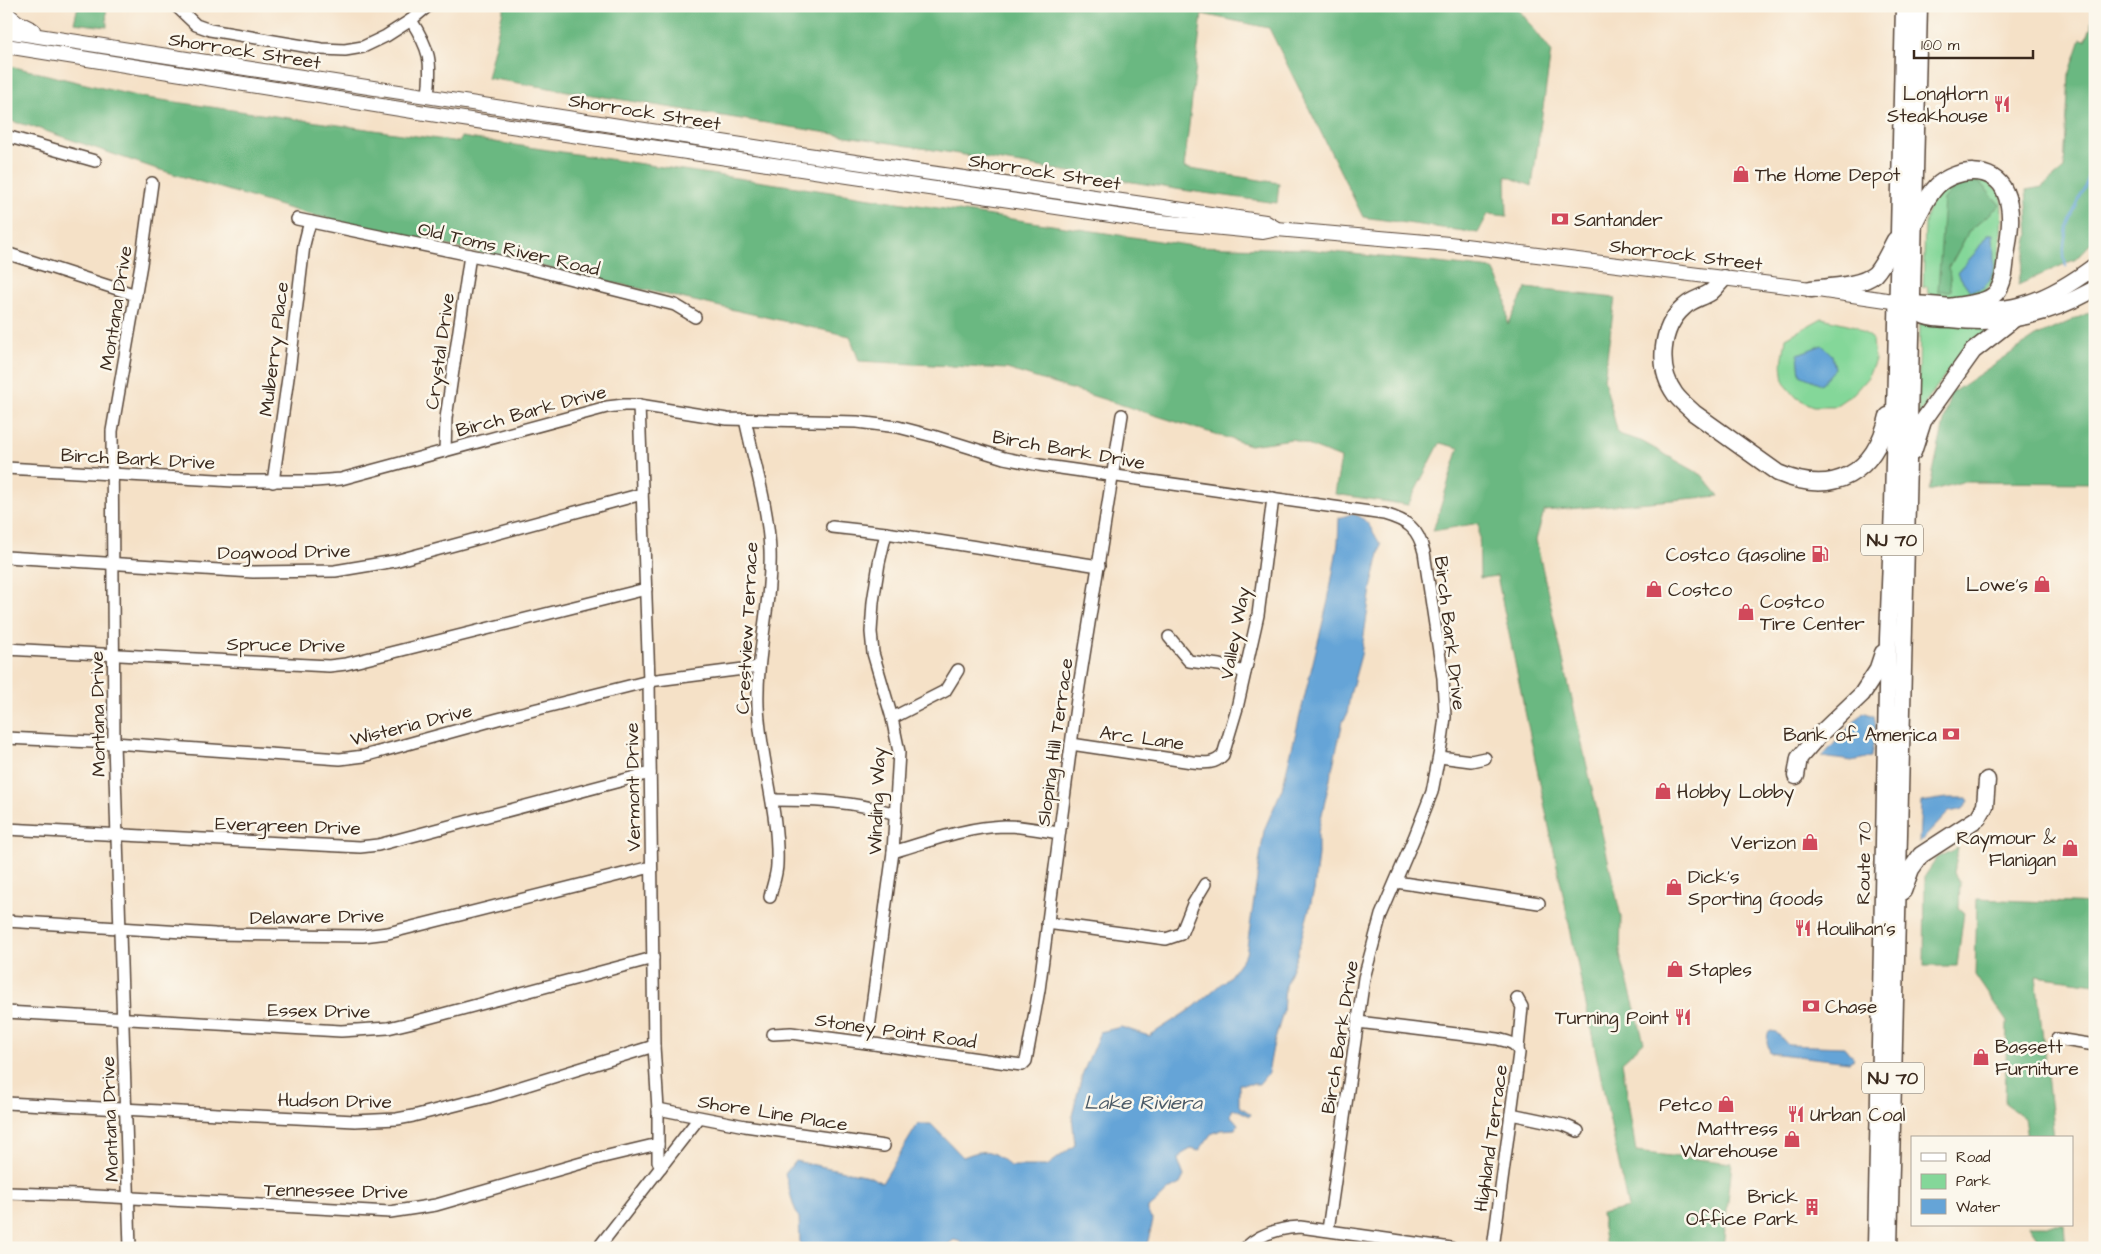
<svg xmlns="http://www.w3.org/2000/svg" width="2101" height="1254" font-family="'Architects Daughter',sans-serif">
  <rect width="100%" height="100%" fill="#fbf7ec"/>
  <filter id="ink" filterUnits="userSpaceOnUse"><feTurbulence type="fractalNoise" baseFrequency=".02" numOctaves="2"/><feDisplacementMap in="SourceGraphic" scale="10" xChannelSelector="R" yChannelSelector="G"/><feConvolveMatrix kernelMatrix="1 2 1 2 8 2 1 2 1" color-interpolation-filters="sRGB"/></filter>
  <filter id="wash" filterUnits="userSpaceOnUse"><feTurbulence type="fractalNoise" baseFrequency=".0096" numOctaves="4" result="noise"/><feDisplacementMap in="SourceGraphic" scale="20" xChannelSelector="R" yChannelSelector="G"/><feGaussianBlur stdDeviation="1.12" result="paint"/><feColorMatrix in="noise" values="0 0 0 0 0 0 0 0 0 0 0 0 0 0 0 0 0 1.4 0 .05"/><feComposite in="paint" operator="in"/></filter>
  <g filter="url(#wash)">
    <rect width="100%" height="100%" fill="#f5e1c7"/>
    <!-- green -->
    <g fill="#84d799" stroke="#60805c" fill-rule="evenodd">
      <path d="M 1981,177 L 2002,194 C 2001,215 2006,309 1968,292 L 1961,298 L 1928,294 L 1927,286 L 1923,288 L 1925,223 C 1927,207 1937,188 1953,182 C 1961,179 1972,179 1981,177 ZM 1980,183 L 2000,205 L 1969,231 L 1949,268 L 1951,290 L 1938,290 ZM 1975,253 L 1970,291 L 1957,273 Z"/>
      <polygon points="1822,318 1856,326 1873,340 1875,360 1868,377 1854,393 1835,406 1813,406 1797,398 1784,383 1782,364 1786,338"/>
      <polygon points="1922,321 1998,326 1957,359 1925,403 1927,405 1918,416 1920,323"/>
    </g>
    <!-- forest -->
    <g fill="#6bb881" stroke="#537150">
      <polygon points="78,6 106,6 107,27 74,23"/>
      <polygon points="504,6 1516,6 1551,51 1532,186 1506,176 1507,216 1488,214 1478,233 1363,217 1269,28 1202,14 1184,168 1279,183 1277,203 1182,190 487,78"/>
      <polygon points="2092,6 2095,6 2095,239 2076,259 2018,285 2029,235 2026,190 2042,187 2064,169 2069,75 2081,39 2086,40 2091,27"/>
      <polygon points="6,65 140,97 459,142 461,137 1193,246 1306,249 1493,269 1505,293 1508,325 1526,288 1615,298 1604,379 1618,434 1641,441 1702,475 1719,496 1544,511 1536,540 1621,917 1620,954 1644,1042 1622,1062 1636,1152 1732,1163 1723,1248 1606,1248 1601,1214 1628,1208 1497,576 1480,578 1479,523 1433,531 1459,448 1440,443 1408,505 1335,494 1341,458 1292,439 1250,445 1007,369 859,361 850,336 307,214 154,168 34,127 6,120"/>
      <polygon points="1964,180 1980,183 2000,205 1969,231 1949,267 1951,291 1938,291 1944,199"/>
      <polygon points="2095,310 2095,483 1962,482 1929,491 1950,394 2035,337"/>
      <polygon points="1958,848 1954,873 1960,883 1959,908 1964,912 1957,966 1924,966 1925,876 1937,858"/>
      <polygon points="1977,899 2095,904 2095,984 2036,976 2054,1138 2027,1138 2024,1118 2005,1104 2007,1022 1975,975"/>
      <polygon points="2029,1225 2064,1225 2066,1248 2040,1248 2039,1240"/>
    </g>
    <!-- water -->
    <g fill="#65a4d7" stroke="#50677a">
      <path d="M 1988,234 L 1993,234 C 1993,249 1998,279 1982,288 C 1978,290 1973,290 1970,291 L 1957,273 L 1975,253 Z"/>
      <polygon points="1822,345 1832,355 1835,369 1821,384 1800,375 1798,354"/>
      <path d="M 1351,514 C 1368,516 1372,532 1381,545 L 1371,589 L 1361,655 L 1350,695 L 1347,715 L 1343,721 L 1318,832 L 1318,854 L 1314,891 L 1297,955 L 1285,986 L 1283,1012 L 1273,1047 L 1268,1073 L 1259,1084 L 1239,1084 L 1239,1106 L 1251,1114 L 1250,1116 L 1236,1109 L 1232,1110 L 1231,1116 L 1238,1124 L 1235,1129 L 1221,1130 L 1211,1134 L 1199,1151 L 1191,1149 L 1182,1154 L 1178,1160 L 1184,1176 L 1180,1184 C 1163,1191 1162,1200 1148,1208 L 1148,1214 L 1153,1221 L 1146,1248 L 961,1248 L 961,1242 L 954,1240 L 943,1248 L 802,1248 L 800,1244 L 799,1218 L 793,1204 L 785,1174 L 795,1161 L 869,1176 L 882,1183 L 918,1124 L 931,1124 L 963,1157 C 987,1148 990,1149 1010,1166 L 1047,1166 L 1075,1145 L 1072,1116 L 1082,1075 L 1100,1032 L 1121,1027 L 1149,1036 L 1194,1007 L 1230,976 L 1246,954 L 1264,830 L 1282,789 L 1328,601 L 1338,543 L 1339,518 Z"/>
      <polygon points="1863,712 1874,716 1876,727 1871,757 1852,761 1822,757"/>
      <polygon points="1946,798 1967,798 1969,801 1963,809 1949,812 1919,843 1921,802"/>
      <polygon points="1771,1031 1776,1032 1788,1045 1844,1047 1854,1059 1849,1062 1770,1053 1767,1043 1768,1033"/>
    </g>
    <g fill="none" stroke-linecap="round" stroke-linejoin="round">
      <!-- stream -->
      <path stroke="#65a4d7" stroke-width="2.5" d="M 2066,266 C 2055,229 2087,194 2095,159"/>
    </g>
  </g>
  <g filter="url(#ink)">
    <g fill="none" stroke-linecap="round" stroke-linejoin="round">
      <!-- minor casing -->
      <g stroke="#574537" stroke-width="14">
        <g id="minor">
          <polyline points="176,6 196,25 210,30 321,49 345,50 363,47 386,36 411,20"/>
          <path d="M 428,95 C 432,61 430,50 411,20 L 428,6"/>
          <polyline points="6,136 95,161"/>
          <polyline points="297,219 504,262 675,305 695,317"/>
          <polyline points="6,253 136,295"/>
          <polyline points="639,405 649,681 654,1046 658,1109 658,1161 661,1167"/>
          <path d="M 745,419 C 754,462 768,506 770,550 C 772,602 756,654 758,706 C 760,759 779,811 777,864 C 777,875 772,887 770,897"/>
          <polyline points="445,451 446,418 470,255"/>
          <path d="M 6,468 L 234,481 L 315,481 L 341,479 L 607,407 L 624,405 L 639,405 L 727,419 L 857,422 L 898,427 L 933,436 L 1004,458 L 1039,465 L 1384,514 C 1408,521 1418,528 1424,552 L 1443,678 L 1445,717 L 1442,740 L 1432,792 L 1414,838 L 1381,915 L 1364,978 L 1328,1230"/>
          <polyline points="273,482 290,364 304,245 308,229 311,222"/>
          <polyline points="832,527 886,533 1099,566"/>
          <polyline points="6,557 253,572 335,571 395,561 642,494"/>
          <polyline points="1169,637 1189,661 1219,665 1245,672"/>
          <polyline points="6,649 329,666 346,664 646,589"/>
          <polyline points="892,718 945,691 958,670"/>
          <polyline points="6,738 114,743 340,759 364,756 498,719 649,681 759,667"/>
          <path d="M 1071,744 L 1192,762 C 1204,763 1214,765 1223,755 L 1237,708 L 1258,615 L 1273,498"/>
          <polyline points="1440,757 1471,761 1485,758"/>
          <path d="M 772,800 C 818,800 852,801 896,814"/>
          <polyline points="6,829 360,847 378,845 650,773"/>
          <path d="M 893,852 C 930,841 966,827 1005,826 C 1023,826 1041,830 1058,833"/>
          <polyline points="1396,882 1539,903"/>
          <polyline points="6,921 215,934 363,936 388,933 651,867"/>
          <polyline points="1047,923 1166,939 1181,934 1193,904 1205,884"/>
          <polyline points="1517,998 1522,1007 1518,1048"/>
          <polyline points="6,1012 341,1031 388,1028 413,1022 653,958"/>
          <path d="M 1358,1022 L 1498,1039 C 1507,1042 1517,1042 1519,1053 L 1493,1248"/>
          <polyline points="773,1034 791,1033 867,1043 1014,1064 1022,1065 1026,1061 1039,990 1077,699 1122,415"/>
          <polyline points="2057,1039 2095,1045"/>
          <polyline points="867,1043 893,852 899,752 892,718 873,653 871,632 873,602 879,563 886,533"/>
          <polyline points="6,1103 355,1121 397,1119 413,1116 488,1097 654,1046"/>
          <polyline points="658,1109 745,1126 884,1146"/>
          <polyline points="1511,1114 1564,1125 1578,1131"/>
          <polyline points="6,1193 77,1195 390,1212 436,1205 599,1158 658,1144"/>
          <polyline points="130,1248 114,743 112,431 141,264 152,183"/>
          <polyline points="598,1248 699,1118"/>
          <path d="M 1245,1248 C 1261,1233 1280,1228 1300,1227 L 1451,1248"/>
        </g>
      </g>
      <!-- major casing -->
      <g stroke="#574537" stroke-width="16">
        <g id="major">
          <polyline points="6,13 17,22 33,30"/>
          <polyline points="6,31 787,152 1265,222 1277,229"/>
          <polyline points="6,46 450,117 1151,221 1263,232 1277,229 1449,244 1811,289 1907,303"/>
        </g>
      </g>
      <!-- highway casing -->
      <g stroke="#574537" stroke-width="19">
        <g id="highway">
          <path d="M 1915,222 C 1921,210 1927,196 1937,186 C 1955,168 1994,165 2005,192 C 2014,212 2009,236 2006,256 C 2005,268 2004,284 1996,293 C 1986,304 1963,304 1949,307"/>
          <path d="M 1724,278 C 1720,282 1715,289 1711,292 C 1702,298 1692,299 1684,307 C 1660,328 1657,369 1675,394 C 1681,402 1688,407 1694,413 L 1778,473 C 1834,497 1875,473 1888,416"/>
          <path d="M 1811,289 C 1828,287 1862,286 1875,274 C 1884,264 1889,251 1895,240"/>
          <path d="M 1910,304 C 1944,304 1980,314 2014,307 C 2044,301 2071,284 2095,266"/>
          <path d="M 1910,304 C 1915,308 1920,313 1925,316 C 1932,319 1944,319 1952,319 C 2005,326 2049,314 2095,289"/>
          <polyline points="1913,452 1923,421 1973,351 2014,319"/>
          <polyline points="1796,776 1799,758 1818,736 1862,694 1877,671 1883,653"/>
          <polyline points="1903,891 1911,869 1921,855 1978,818 1985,806 1987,780"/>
          <polyline points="1876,1248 1888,639 1893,505 1904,6"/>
          <polyline points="1889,1248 1919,6"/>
        </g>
      </g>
      <!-- minor -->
      <use href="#minor" stroke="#fff" stroke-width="11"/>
      <!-- major -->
      <use href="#major" stroke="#fff" stroke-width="14"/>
      <!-- highway -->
      <use href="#highway" stroke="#fff" stroke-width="16"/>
    </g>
  </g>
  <!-- icons -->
  <defs>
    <g id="restaurant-bare" transform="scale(1.35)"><path d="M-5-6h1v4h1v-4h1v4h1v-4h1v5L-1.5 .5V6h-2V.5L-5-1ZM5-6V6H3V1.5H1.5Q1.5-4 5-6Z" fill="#d1495b" stroke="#fbf7ec" stroke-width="2.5" paint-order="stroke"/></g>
    <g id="shop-bare" transform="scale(1.35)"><path d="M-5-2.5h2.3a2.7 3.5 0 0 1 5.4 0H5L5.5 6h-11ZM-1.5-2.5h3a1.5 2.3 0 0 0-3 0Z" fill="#d1495b" stroke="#fbf7ec" stroke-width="2.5" paint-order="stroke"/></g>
    <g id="bank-bare" transform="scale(1.35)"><path d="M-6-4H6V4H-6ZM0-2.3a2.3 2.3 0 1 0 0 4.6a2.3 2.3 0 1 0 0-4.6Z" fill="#d1495b" stroke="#fbf7ec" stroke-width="2.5" paint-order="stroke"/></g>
    <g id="fuel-bare" transform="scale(1.35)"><path d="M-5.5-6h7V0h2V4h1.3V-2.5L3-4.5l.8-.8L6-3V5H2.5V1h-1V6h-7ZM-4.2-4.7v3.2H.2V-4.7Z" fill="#d1495b" stroke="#fbf7ec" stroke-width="2.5" paint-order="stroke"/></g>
    <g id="building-bare" transform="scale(1.35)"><path d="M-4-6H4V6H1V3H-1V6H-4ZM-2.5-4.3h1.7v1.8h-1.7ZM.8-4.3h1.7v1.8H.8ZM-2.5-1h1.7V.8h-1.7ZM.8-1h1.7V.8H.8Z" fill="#d1495b" stroke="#fbf7ec" stroke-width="2.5" paint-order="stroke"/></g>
  </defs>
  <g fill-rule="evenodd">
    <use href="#restaurant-bare" x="2002" y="104"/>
    <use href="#shop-bare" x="1741" y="174"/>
    <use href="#bank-bare" x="1560" y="219"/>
    <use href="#fuel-bare" x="1820" y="554"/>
    <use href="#shop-bare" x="2042" y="584"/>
    <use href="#shop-bare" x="1654" y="589"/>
    <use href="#shop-bare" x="1746" y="612"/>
    <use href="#bank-bare" x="1951" y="734"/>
    <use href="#shop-bare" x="1663" y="791"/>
    <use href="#shop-bare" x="1810" y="842"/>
    <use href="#shop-bare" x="2070" y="848"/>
    <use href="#shop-bare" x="1674" y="887"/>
    <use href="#restaurant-bare" x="1803" y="928"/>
    <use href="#shop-bare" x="1675" y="969"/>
    <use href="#bank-bare" x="1811" y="1006"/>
    <use href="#restaurant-bare" x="1683" y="1017"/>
    <use href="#shop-bare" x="1981" y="1057"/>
    <use href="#shop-bare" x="1726" y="1104"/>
    <use href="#restaurant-bare" x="1796" y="1114"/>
    <use href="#shop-bare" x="1792" y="1139"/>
    <use href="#building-bare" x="1812" y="1207"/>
  </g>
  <g text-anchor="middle" stroke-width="5" stroke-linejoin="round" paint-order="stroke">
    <!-- shield labels -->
    <g fill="#fbf7ec" stroke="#75685c" stroke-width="1">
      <rect x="1861" y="524.5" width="62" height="31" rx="4"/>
      <rect x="1862" y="1062.5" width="62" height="31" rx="4"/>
    </g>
    <g font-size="18" font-weight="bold" fill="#3b2a1e">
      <text x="1892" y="546">NJ 70</text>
      <text x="1893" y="1084">NJ 70</text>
    </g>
    <!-- street labels -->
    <g font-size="19" fill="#3b2a1e" stroke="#fbf7ec">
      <text transform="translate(245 50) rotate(9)" y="7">Shorrock Street</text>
      <text transform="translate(645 111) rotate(9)" y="7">Shorrock Street</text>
      <text transform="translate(1045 171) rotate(9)" y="7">Shorrock Street</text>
      <text transform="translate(509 248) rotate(13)" y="7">Old Toms River Road</text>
      <text transform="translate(1686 254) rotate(7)" y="7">Shorrock Street</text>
      <text transform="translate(115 308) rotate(-81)" y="7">Montana Drive</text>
      <text transform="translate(273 349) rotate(-83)" y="7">Mulberry Place</text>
      <text transform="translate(439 351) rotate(-82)" y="7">Crystal Drive</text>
      <text transform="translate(531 410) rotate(-15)" y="7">Birch Bark Drive</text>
      <text transform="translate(1069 449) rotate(10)" y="7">Birch Bark Drive</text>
      <text transform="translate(138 458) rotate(3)" y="7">Birch Bark Drive</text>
      <text transform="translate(284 551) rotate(-1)" y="7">Dogwood Drive</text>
      <text transform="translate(746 628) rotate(-87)" y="7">Crestview Terrace</text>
      <text transform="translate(1234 633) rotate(-79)" y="7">Valley Way</text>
      <text transform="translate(1451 633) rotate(83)" y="7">Birch Bark Drive</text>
      <text transform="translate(286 644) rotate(1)" y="7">Spruce Drive</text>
      <text transform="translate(97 714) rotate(-91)" y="7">Montana Drive</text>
      <text transform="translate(411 724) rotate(-14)" y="7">Wisteria Drive</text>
      <text transform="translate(1142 737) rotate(8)" y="7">Arc Lane</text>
      <text transform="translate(1054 742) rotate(-82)" y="7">Sloping Hill Terrace</text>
      <text transform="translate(632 787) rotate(-91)" y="7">Vermont Drive</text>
      <text transform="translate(876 801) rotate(-88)" y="7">Winding Way</text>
      <text transform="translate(288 825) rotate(2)" y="7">Evergreen Drive</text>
      <text transform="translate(1863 863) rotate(-89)" y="7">Route 70</text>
      <text transform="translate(317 916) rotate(-1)" y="7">Delaware Drive</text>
      <text transform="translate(319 1010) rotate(1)" y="7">Essex Drive</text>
      <text transform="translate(896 1030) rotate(8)" y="7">Stoney Point Road</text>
      <text transform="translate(1339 1037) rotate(-81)" y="7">Birch Bark Drive</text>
      <text transform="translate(335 1100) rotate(1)" y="7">Hudson Drive</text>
      <text transform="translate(773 1112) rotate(9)" y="7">Shore Line Place</text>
      <text transform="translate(109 1119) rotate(-92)" y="7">Montana Drive</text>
      <text transform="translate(1490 1138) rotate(-82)" y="7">Highland Terrace</text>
      <text transform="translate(336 1190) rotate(1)" y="7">Tennessee Drive</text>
    </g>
    <!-- poi labels -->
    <g font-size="19" fill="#3b2a1e" stroke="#fbf7ec" text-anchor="start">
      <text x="1988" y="100" text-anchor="end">LongHorn<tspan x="1988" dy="22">Steakhouse</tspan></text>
      <text x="1755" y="181">The Home Depot</text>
      <text x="1574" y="226">Santander</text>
      <text x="1806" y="561" text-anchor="end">Costco Gasoline</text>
      <text x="2028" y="591" text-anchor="end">Lowe's</text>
      <text x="1668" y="596">Costco</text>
      <text x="1760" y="608">Costco<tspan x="1760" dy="22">Tire Center</tspan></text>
      <text x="1937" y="741" text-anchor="end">Bank of America</text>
      <text x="1677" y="798">Hobby Lobby</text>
      <text x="2056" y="844" text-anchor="end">Raymour &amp;<tspan x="2056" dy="22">Flanigan</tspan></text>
      <text x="1796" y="849" text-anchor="end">Verizon</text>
      <text x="1688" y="883">Dick's<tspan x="1688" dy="22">Sporting Goods</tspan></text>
      <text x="1817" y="935">Houlihan's</text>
      <text x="1689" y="976">Staples</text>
      <text x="1825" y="1013">Chase</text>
      <text x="1669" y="1024" text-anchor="end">Turning Point</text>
      <text x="1995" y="1053">Bassett<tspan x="1995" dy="22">Furniture</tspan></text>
      <text x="1712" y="1111" text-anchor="end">Petco</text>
      <text x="1810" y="1121">Urban Coal</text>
      <text x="1778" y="1135" text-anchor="end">Mattress<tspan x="1778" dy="22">Warehouse</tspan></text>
      <text x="1798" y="1203" text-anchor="end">Brick<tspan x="1798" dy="22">Office Park</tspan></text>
    </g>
    <!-- water labels -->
    <g font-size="20" font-style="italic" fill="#4c5b68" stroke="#fbf7ec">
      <text x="1143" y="1109">Lake Riviera</text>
    </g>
  </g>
  <!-- margin -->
  <rect width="2101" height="1254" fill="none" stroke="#fbf7ec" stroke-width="25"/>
  <!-- legend -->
  <rect x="1911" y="1136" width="162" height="90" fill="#fbf7ec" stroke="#aea59a"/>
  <rect x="1921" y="1153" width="25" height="8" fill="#ffffff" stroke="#aea59a"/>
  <text x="1956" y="1162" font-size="15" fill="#3b2a1e">Road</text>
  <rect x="1921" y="1174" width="25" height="15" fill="#84d799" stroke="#aea59a"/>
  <text x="1956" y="1186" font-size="15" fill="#3b2a1e">Park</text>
  <rect x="1921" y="1199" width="25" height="15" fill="#65a4d7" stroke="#aea59a"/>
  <text x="1956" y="1212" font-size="15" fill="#3b2a1e">Water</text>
  <!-- scale -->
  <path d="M1914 50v8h119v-8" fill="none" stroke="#3b2a1e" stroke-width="2.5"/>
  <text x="1921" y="50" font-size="15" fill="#3b2a1e" stroke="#fbf7ec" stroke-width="4" paint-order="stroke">100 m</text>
</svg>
